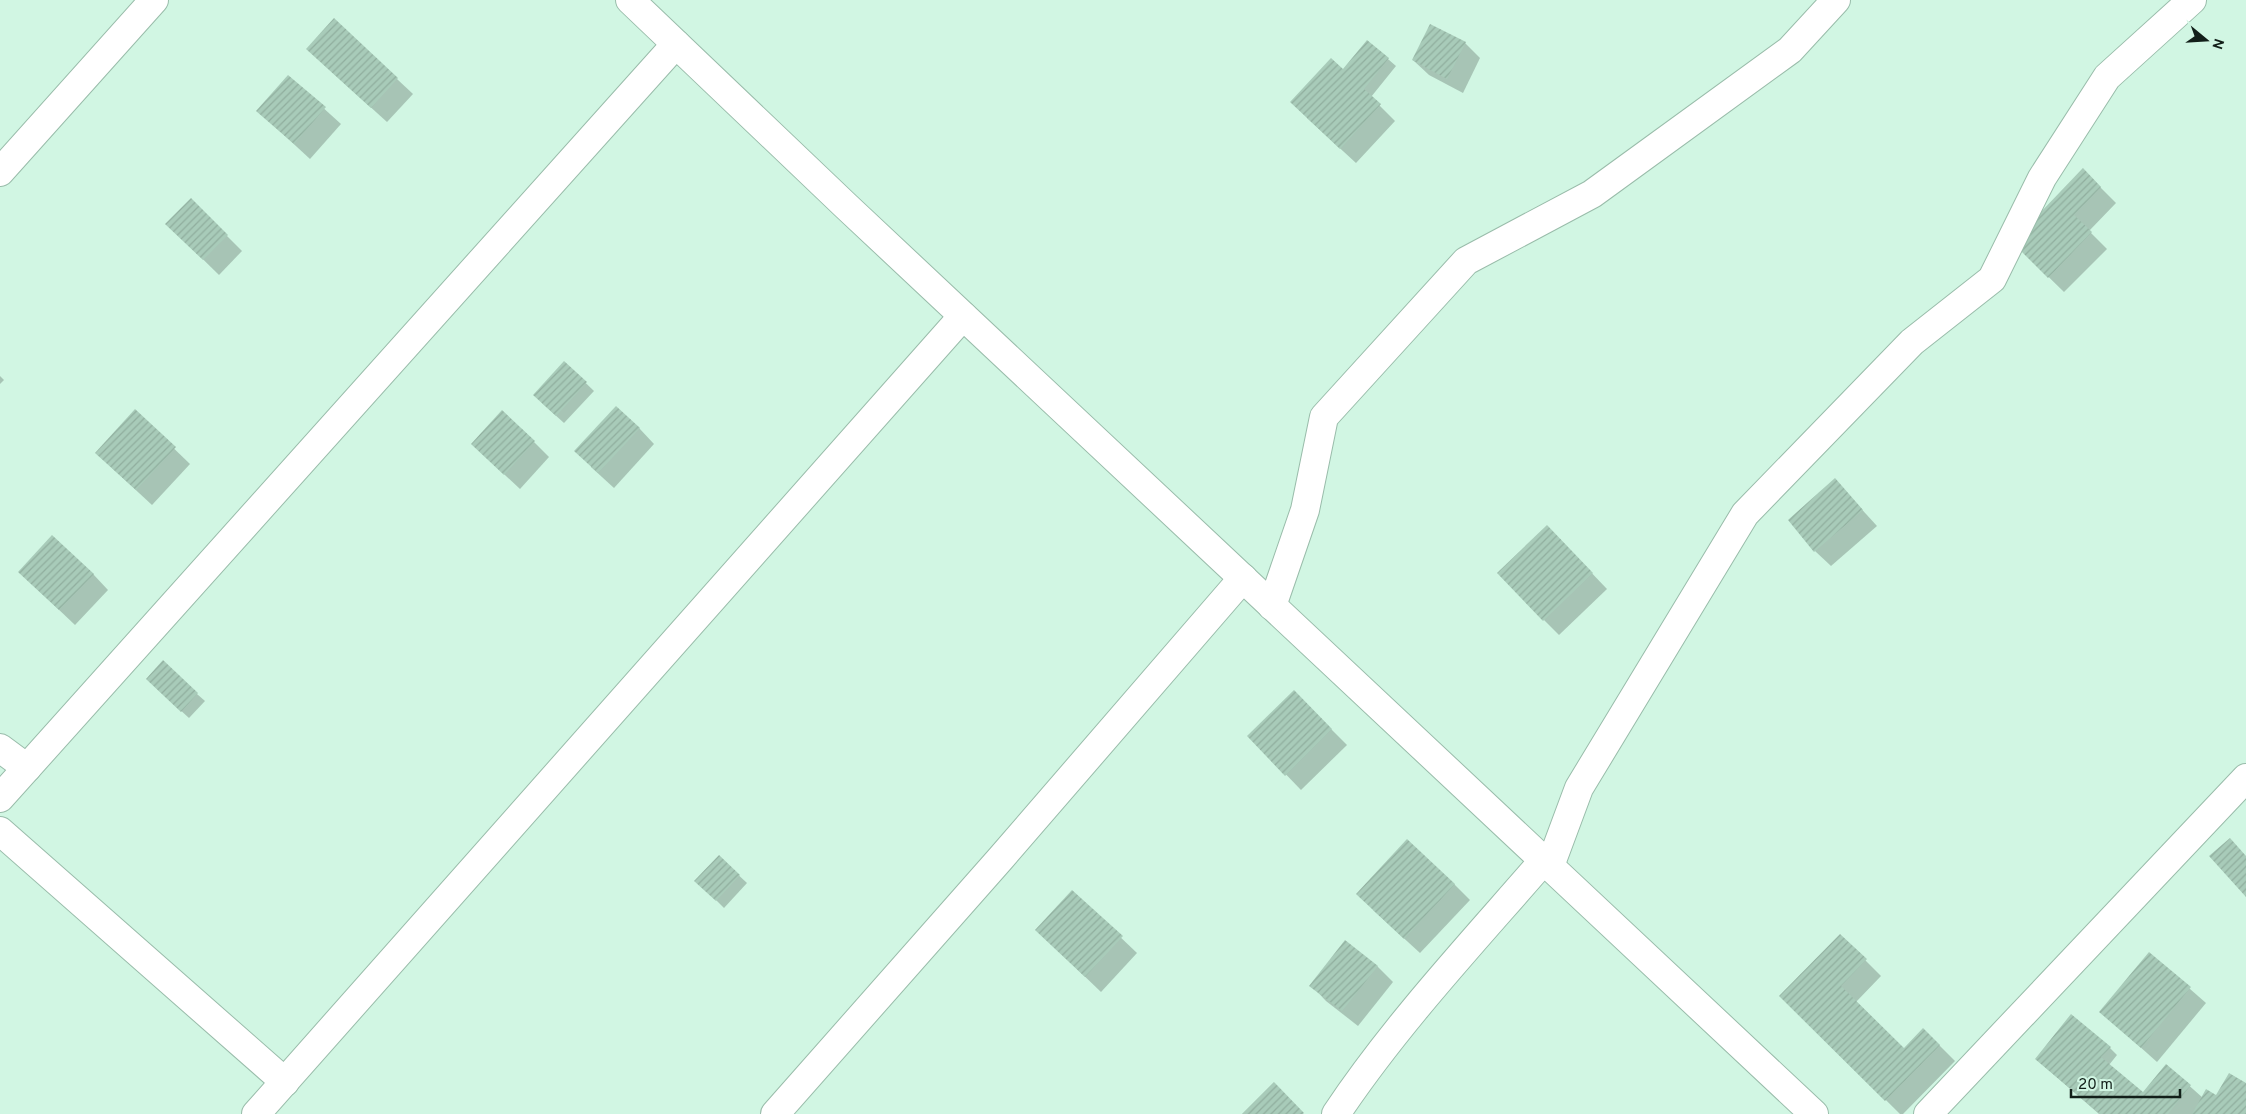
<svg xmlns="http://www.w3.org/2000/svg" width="2246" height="1114" font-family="Overpass,sans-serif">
  <defs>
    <pattern id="building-hatch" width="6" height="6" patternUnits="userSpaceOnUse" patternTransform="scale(1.25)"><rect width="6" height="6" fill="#a8cbb9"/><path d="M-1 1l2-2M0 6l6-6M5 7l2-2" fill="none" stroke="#90ae9e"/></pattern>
  </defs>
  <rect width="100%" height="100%" fill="#d1f6e3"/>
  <!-- shadow -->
  <g fill="#0003">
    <polygon points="1367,41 1396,66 1371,97 1395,121 1356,163 1307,118"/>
    <polygon points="1465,43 1480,58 1463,93 1429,75 1413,60"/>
    <polygon points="323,64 397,79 413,94 387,122"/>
    <polygon points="288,76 341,124 310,159 258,111"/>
    <polygon points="2083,170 2116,203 2089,231 2107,249 2064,292 2013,242"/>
    <polygon points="191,200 242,251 219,275 167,224"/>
    <polygon points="565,363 594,391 564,423 542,403"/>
    <polygon points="0,376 4,380 0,384"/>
    <polygon points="135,411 190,464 152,505 112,468"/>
    <polygon points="639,428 654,444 614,488 591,467"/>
    <polygon points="534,442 549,457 520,489 488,459"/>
    <polygon points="1835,480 1877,526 1831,566 1815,551"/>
    <polygon points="1562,542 1607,589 1559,635 1544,620"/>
    <polygon points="93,574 108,590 75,625 35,587"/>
    <polygon points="155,687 197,694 205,701 189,718"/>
    <polygon points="1294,692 1347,745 1301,790 1249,736"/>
    <polygon points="719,857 747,883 724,908 704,888"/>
    <polygon points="1454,884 1470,900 1420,953 1373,910"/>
    <polygon points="1072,891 1137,953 1101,992 1052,945"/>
    <polygon points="1840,935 1881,976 1856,1002 1904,1049 1923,1029 1955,1061 1903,1114 1900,1114 1781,996"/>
    <polygon points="2149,953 2206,1003 2157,1062 2101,1012"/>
    <polygon points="1377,966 1393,982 1358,1026 1326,1001 1311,985"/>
    <polygon points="2110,1048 2117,1055 2109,1065 2143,1093 2166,1065 2203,1098 2216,1096 2246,1084 2246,1114 2099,1114 2036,1059"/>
  </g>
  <!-- building -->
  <g fill="url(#building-hatch)">
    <polygon points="334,18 398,78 371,108 306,49"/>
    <polygon points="1430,24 1466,42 1447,79 1412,60"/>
    <polygon points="1367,40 1389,58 1364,89 1381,104 1340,149 1290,102 1331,58 1343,69"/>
    <polygon points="288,75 326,107 294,144 256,111"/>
    <polygon points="2083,168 2101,187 2074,215 2092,232 2048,278 2012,242"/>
    <polygon points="191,198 228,235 203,260 165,224"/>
    <polygon points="564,361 587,382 556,416 533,395"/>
    <polygon points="616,406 640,428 598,473 574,451"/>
    <polygon points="135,409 176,447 136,490 95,453"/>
    <polygon points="502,410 535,441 504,475 471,444"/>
    <polygon points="1835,478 1863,510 1814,552 1788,520"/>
    <polygon points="1547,525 1593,573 1543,621 1497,573"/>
    <polygon points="52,535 94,574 59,610 18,572"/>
    <polygon points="163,660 198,693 181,712 146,679"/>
    <polygon points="1294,690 1332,729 1285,776 1247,736"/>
    <polygon points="2230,838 2246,856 2246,897 2209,856"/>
    <polygon points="1407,839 1455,884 1404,939 1356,894"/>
    <polygon points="719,855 740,875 716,901 694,881"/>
    <polygon points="1072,890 1123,936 1085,977 1035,930"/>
    <polygon points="1840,934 1867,959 1841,986 1904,1048 1923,1028 1940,1045 1885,1101 1779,996"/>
    <polygon points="1345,940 1378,966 1342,1011 1309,986"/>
    <polygon points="2149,952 2191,987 2141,1048 2099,1012"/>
    <polygon points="2071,1014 2111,1047 2101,1057 2143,1092 2166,1064 2191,1085 2168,1114 2100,1114 2035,1059"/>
    <polygon points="2229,1073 2246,1083 2246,1114 2192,1114 2206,1089 2216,1095"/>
    <polygon points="1274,1082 1304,1113 1303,1114 1242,1114"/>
  </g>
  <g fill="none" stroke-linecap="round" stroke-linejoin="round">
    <!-- minor casing -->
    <g stroke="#99bcaa" stroke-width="30">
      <g id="minor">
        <polyline points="630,0 846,206 1814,1114"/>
        <polyline points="0,172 154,0"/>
        <polyline points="1272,606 1305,510 1324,417 1466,261 1592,194 1790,50 1836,0"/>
        <polyline points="0,748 27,768"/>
        <polyline points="0,798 676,44"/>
        <polyline points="0,831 285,1082"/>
        <polyline points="1550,866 1579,788 1745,514 1912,342 1992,279 2042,178 2107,77 2192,0"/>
        <polyline points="256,1114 963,316"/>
        <polyline points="775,1114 1001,858 1243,578"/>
        <path d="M 1336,1114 C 1396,1024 1473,942 1544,860"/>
        <polyline points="1928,1114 2246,778"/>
      </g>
    </g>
    <!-- minor -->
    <use href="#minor" stroke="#fff" stroke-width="28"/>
  </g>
  <!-- north arrow -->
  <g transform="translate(2206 40) rotate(108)" stroke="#d1f6e3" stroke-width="4" paint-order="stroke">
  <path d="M0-4L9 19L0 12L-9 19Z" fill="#121f19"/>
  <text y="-8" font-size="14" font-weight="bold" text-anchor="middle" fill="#121f19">N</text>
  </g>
  <!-- scale -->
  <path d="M2071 1089v8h109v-8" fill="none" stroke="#121f19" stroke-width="2.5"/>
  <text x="2078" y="1089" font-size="15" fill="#121f19" stroke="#d1f6e3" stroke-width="4" paint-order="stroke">20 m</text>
</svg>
